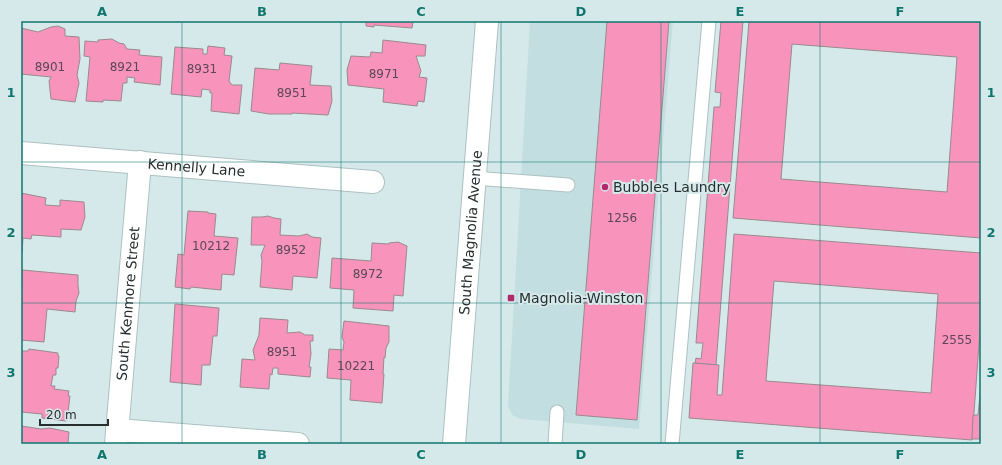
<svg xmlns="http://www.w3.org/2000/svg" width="1002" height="465" font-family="'DejaVu Sans',sans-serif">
  <rect width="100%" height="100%" fill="#d6e9ea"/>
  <!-- built -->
  <polygon fill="#c3dee0" points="530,21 673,21 639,429 521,419 512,415 508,406"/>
  <!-- building -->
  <g fill="#f894bb" stroke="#998a8e" fill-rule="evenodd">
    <polygon points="366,21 414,21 413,22 412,28 374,25 374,27 366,26"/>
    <polygon points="607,21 669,21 637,420 576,415"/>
    <polygon points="721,21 743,21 716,365 695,363 696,358 701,359 703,343 696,343 714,107 720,107 721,93 715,92"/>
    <path d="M 749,21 L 981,21 L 981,238 L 733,218 ZM 792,44 L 957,57 L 947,192 L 781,179 Z"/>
    <polygon points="58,26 65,29 65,36 79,37 80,59 77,75 79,83 75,102 51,99 49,81 51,77 21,74 21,28 38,32 51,27"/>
    <polygon points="112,39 119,43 124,44 127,49 140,50 139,55 162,57 160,85 134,82 135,78 127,77 127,83 123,83 121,101 103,100 103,102 86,101 90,57 84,56 85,41 98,42 98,40"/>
    <polygon points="383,40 426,45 425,56 416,56 421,71 419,77 427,78 424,102 418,101 417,106 383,102 384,89 348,85 347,70 351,56 370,57 371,52 382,53"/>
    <polygon points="208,46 225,48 224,55 232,56 229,81 232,85 242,85 239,114 211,111 212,93 210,93 210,90 202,89 201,97 171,94 175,47 203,49 203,54 207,54"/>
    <polygon points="280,63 312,66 310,85 331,86 332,101 328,115 292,113 292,114 269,114 251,111 255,68 279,70"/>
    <polygon points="21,193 46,198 45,205 60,206 60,200 84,202 85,217 81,230 61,229 61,237 32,235 31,239 23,238 22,253 21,253"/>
    <polygon points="188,211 208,212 208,213 216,214 214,236 238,238 234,275 222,274 221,290 191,287 190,289 175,287 178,254 184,255"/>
    <polygon points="268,216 274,218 281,219 280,235 299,236 307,234 312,237 321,238 317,278 293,276 292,290 260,287 262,261 261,255 265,245 251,245 252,217 262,217"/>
    <path d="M 734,234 L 981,253 L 981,317 L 972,440 L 689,418 L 693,363 L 719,365 L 717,395 L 722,395 ZM 774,281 L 938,294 L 931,393 L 766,381 Z"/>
    <polygon points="398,242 407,246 403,296 394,295 393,311 353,308 354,290 330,288 332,258 371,261 372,243 389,244 389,243"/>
    <polygon points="22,270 78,275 78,285 79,293 76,301 75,312 47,309 44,342 21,340"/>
    <polygon points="175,304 219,308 217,336 213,336 210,365 202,365 201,385 170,382"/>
    <polygon points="260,318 288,320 287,333 300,332 305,335 313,335 313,341 310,341 311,354 309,367 311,367 310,377 278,374 278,368 273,368 272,375 270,374 269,389 240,387 242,359 255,360 253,350 259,335"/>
    <polygon points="344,321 389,326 389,342 386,348 385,358 384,357 383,374 384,374 382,403 350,400 351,380 327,378 329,349 343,350 344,342 342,337"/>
    <polygon points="29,349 58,353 58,356 59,356 58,368 56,368 56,375 53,375 51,386 55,386 54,389 69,391 68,396 70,396 68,412 67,412 66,421 42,418 42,414 21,412 21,351 28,351"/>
    <polygon points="981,385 981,439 972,439 973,415 978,415"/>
    <polygon points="21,426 41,429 50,428 69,432 68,444 21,444"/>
  </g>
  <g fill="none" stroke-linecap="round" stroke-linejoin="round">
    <!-- lane casing -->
    <g stroke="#aec0c1" stroke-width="15">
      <g id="lane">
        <polyline points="474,178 568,185"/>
        <polyline points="555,444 557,412"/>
        <polyline points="672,444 709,21"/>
      </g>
    </g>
    <!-- street casing -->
    <g stroke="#aec0c1" stroke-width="24">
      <g id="street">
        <path id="s1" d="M 21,153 L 373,182"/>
        <polyline points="117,430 298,444"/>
        <path id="s2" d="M 116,444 L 140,162"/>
      </g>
    </g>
    <!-- secondary casing -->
    <g stroke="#aec0c1" stroke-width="24">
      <g id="secondary">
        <path id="s3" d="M 454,444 L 487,21"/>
      </g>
    </g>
    <!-- lane -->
    <use href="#lane" stroke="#fff" stroke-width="13"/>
    <!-- street -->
    <use href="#street" stroke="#fff" stroke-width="22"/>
    <!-- secondary -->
    <use href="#secondary" stroke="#fff" stroke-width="22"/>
  </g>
  <!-- grid -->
  <path fill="none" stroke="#0f766e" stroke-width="1" stroke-opacity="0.55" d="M 182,21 L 182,444M 341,21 L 341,444M 501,21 L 501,444M 661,21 L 661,444M 820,21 L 820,444M 21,162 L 981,162M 21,303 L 981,303"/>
  <!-- markers -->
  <g fill="#b12a6c" stroke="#d6e9ea" stroke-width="1.5">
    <circle cx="605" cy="187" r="4"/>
    <rect x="507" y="294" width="8" height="8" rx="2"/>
  </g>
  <g text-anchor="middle" stroke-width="4" stroke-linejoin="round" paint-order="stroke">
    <!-- number labels -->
    <g font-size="12" fill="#5b4852">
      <text x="50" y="71">8901</text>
      <text x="125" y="71">8921</text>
      <text x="202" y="73">8931</text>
      <text x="384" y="78">8971</text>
      <text x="292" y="97">8951</text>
      <text x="622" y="222">1256</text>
      <text x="211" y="250">10212</text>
      <text x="291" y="254">8952</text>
      <text x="368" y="278">8972</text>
      <text x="957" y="344">2555</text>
      <text x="282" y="356">8951</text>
      <text x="356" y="370">10221</text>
    </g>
    <!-- street labels -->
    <g font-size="14" fill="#272e2f" stroke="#d6e9ea">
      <text dy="5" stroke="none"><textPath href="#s1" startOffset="176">Kennelly Lane</textPath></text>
      <text dy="5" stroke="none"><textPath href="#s3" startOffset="212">South Magnolia Avenue</textPath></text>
      <text dy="5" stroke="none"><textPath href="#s2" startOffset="141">South Kenmore Street</textPath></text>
    </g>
    <!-- poi labels -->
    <g font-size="14" fill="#272e2f" stroke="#d6e9ea" text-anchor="start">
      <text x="613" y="192">Bubbles Laundry</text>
      <text x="519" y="303">Magnolia-Winston</text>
    </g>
  </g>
  <!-- border -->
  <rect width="1002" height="465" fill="none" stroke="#d6e9ea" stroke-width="44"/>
  <!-- scale -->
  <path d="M40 419v6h68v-6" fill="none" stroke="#272e2f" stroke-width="2"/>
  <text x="46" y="419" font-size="12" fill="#272e2f" stroke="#d6e9ea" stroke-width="3" paint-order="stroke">20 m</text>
  <rect x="22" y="22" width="958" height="421" fill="none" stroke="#0f766e" stroke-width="1.5"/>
  <g font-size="13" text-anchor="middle" font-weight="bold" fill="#0f766e">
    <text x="102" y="16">A</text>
    <text x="262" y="16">B</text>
    <text x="421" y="16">C</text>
    <text x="581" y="16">D</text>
    <text x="740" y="16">E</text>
    <text x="900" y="16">F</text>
    <text x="11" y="97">1</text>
    <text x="991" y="97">1</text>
    <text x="11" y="237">2</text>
    <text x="991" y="237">2</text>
    <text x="11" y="377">3</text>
    <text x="991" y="377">3</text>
    <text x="102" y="459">A</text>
    <text x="262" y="459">B</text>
    <text x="421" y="459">C</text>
    <text x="581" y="459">D</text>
    <text x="740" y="459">E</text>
    <text x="900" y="459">F</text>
  </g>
</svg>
